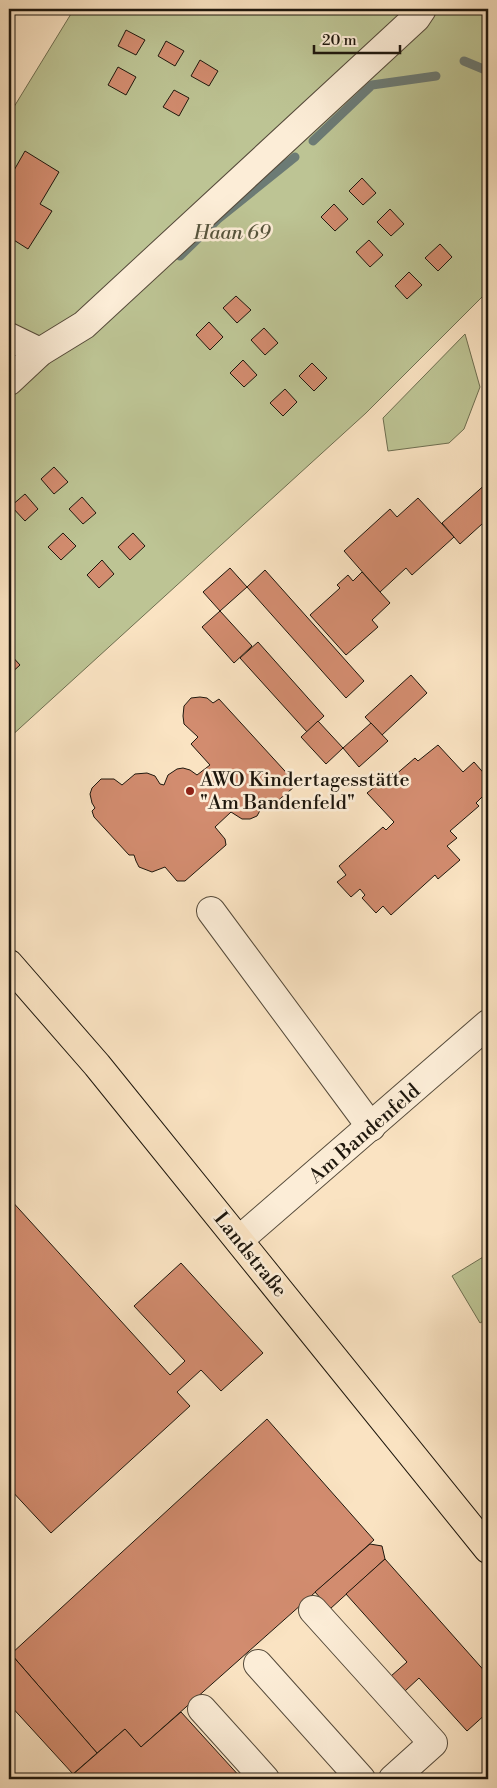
<svg xmlns="http://www.w3.org/2000/svg" width="497" height="1788" font-family="'Libre Bodoni',serif">
  <rect width="100%" height="100%" fill="#fae3c2"/>
  <filter id="stains"><feTurbulence type="fractalNoise" baseFrequency=".004" numOctaves="4"/><feColorMatrix values="0 0 0 0 .2 0 0 0 0 .09 0 0 0 0 .02 0 0 0 .5 -.17"/></filter>
  <radialGradient id="worn" r=".72"><stop offset=".6" stop-color="#630" stop-opacity="0"/><stop offset="1" stop-color="#630" stop-opacity=".3"/></radialGradient>
  <!-- green -->
  <g fill="#bdc494" stroke="#6e6e50">
    <polygon points="74,9 488,9 488,291 366,413 9,738 9,115"/>
    <polygon points="465,334 480,387 464,429 449,443 388,451 383,418"/>
    <polygon points="488,1254 488,1318 480,1323 452,1276"/>
  </g>
  <g fill="none" stroke-linecap="round" stroke-linejoin="round">
    <!-- stream -->
    <g stroke="#6c7b75" stroke-width="9">
      <polyline points="464,61 488,71"/>
      <polyline points="313,141 372,85 436,76"/>
      <polyline points="180,256 218,219 295,157"/>
    </g>
  </g>
  <!-- building -->
  <g fill="#d28c6f" stroke="#1e170d">
    <polygon points="126,30 145,40 136,55 118,46"/>
    <polygon points="166,41 184,51 175,66 158,56"/>
    <polygon points="200,60 218,71 209,86 191,76"/>
    <polygon points="118,67 136,77 126,95 108,85"/>
    <polygon points="174,90 189,98 179,116 163,107"/>
    <polygon points="25,151 59,172 40,204 52,211 28,249 9,237 9,179"/>
    <polygon points="362,178 376,193 363,205 349,191"/>
    <polygon points="334,204 348,219 335,231 321,217"/>
    <polygon points="390,209 404,224 391,236 377,222"/>
    <polygon points="369,240 383,255 370,267 356,252"/>
    <polygon points="440,244 452,257 438,271 425,258"/>
    <polygon points="409,272 422,285 407,299 395,286"/>
    <polygon points="236,296 251,310 237,323 223,308"/>
    <polygon points="209,322 223,337 210,350 196,335"/>
    <polygon points="264,328 278,343 265,355 251,340"/>
    <polygon points="243,360 257,375 244,387 230,373"/>
    <polygon points="312,363 327,378 314,391 299,376"/>
    <polygon points="285,389 297,402 283,416 270,403"/>
    <polygon points="54,467 68,482 54,494 41,479"/>
    <polygon points="488,482 488,531 482,524 460,544 442,523"/>
    <polygon points="25,494 38,509 25,521 11,506"/>
    <polygon points="82,497 96,513 83,524 69,509"/>
    <polygon points="418,498 454,537 412,575 406,568 380,592 344,551 390,509 397,517"/>
    <polygon points="63,533 76,546 61,560 48,547"/>
    <polygon points="133,533 145,546 130,560 118,547"/>
    <polygon points="102,560 114,574 99,588 87,575"/>
    <polygon points="230,568 247,587 220,611 203,592"/>
    <polygon points="265,570 364,681 346,698 247,587"/>
    <polygon points="362,572 390,603 372,620 378,627 346,655 310,615 340,588 337,585 348,575 353,581"/>
    <polygon points="220,611 252,646 234,663 202,627"/>
    <polygon points="258,642 324,716 307,732 240,658"/>
    <polygon points="9,653 20,665 9,675"/>
    <polygon points="411,675 427,693 382,735 365,717"/>
    <polygon points="200,697 207,698 213,703 219,699 294,781 294,787 274,804 264,803 257,816 250,819 242,819 231,812 215,827 225,839 226,845 185,881 177,881 165,867 152,872 139,867 136,861 134,855 129,855 94,817 92,811 95,808 92,803 90,794 92,788 101,779 114,779 122,785 135,774 147,773 155,776 160,784 164,785 168,775 177,769 183,768 190,770 197,775 210,765 191,744 198,737 184,724 183,716 184,706 191,698"/>
    <polygon points="318,721 343,748 326,764 301,737"/>
    <polygon points="371,723 388,741 359,767 343,748"/>
    <polygon points="438,745 463,772 474,762 488,778 488,791 476,803 479,806 450,831 457,838 447,846 460,860 438,879 435,875 391,915 383,906 376,913 362,898 365,895 360,889 351,897 337,882 346,875 339,866 383,827 386,830 394,822 367,793 392,773 394,776 415,758 418,761"/>
    <polygon points="9,1198 170,1375 185,1361 134,1306 181,1263 263,1353 221,1391 201,1370 177,1392 190,1406 51,1533 9,1488"/>
    <polygon points="267,1419 374,1540 141,1747 125,1729 97,1753 11,1654"/>
    <polygon points="370,1544 382,1546 385,1559 330,1609 315,1592"/>
    <polygon points="385,1559 488,1675 488,1712 467,1731 419,1678 405,1691 391,1676 407,1662 346,1594"/>
    <polygon points="11,1654 97,1753 73,1774 9,1704 9,1656"/>
    <polygon points="181,1712 242,1779 73,1779 70,1777 125,1729 141,1747"/>
  </g>
  <g fill="none" stroke-linecap="round" stroke-linejoin="round">
    <!-- minor casing -->
    <g stroke="#554a3a" stroke-width="30">
      <g id="minor">
        <polyline points="9,337 40,352"/>
        <polyline points="9,381 40,352 84,325 416,18 422,9"/>
        <polyline points="211,911 371,1127"/>
        <polyline points="239,1240 488,1024"/>
        <polyline points="313,1610 433,1743 393,1779"/>
        <polyline points="258,1664 361,1779"/>
        <polyline points="202,1709 265,1779"/>
      </g>
    </g>
    <!-- major casing -->
    <g stroke="#1e170d" stroke-width="30">
      <polyline id="major" points="9,964 97,1065 488,1549"/>
    </g>
    <!-- minor -->
    <use href="#minor" stroke="#fcedd7" stroke-width="28"/>
    <!-- major -->
    <use href="#major" stroke="#fae3c2" stroke-width="28"/>
  </g>
  <!-- markers -->
  <circle fill="#8f2418" stroke="#fcedd7" stroke-width="2" cx="190" cy="791" r="5"/>
  <g text-anchor="middle" stroke-width="5" stroke-linejoin="round" paint-order="stroke">
    <!-- park labels -->
    <g font-size="20" font-style="italic" fill="#56543c" stroke="#fcedd7">
      <text x="232" y="239">Haan 69</text>
    </g>
    <!-- poi labels -->
    <g font-size="20" fill="#1e170d" stroke="#fcedd7" text-anchor="start">
      <text x="200" y="786">AWO Kindertagesstätte<tspan x="200" dy="23">"Am Bandenfeld"</tspan></text>
    </g>
    <!-- street labels -->
    <g font-size="20" fill="#1e170d" stroke="#fcedd7">
      <text transform="translate(364 1133) rotate(-41)" y="7">Am Bandenfeld</text>
      <text transform="translate(251 1254) rotate(51)" y="7">Landstraße</text>
    </g>
  </g>
  <!-- margin -->
  <rect width="497" height="1788" fill="none" stroke="#fae3c2" stroke-width="30"/>
  <rect x="10" y="10" width="477" height="1768" fill="none" stroke="#1e170d" stroke-width="2.5"/>
  <rect x="15" y="15" width="467" height="1758" fill="none" stroke="#1e170d"/>
  <!-- scale -->
  <path d="M314 45v8h86v-8" fill="none" stroke="#1e170d" stroke-width="2.5"/>
  <text x="322" y="45" font-size="15" fill="#1e170d" stroke="#fcedd7" stroke-width="4" paint-order="stroke">20 m</text>
  <rect width="100%" height="100%" filter="url(#stains)"/>
  <rect width="100%" height="100%" fill="url(#worn)"/>
</svg>
